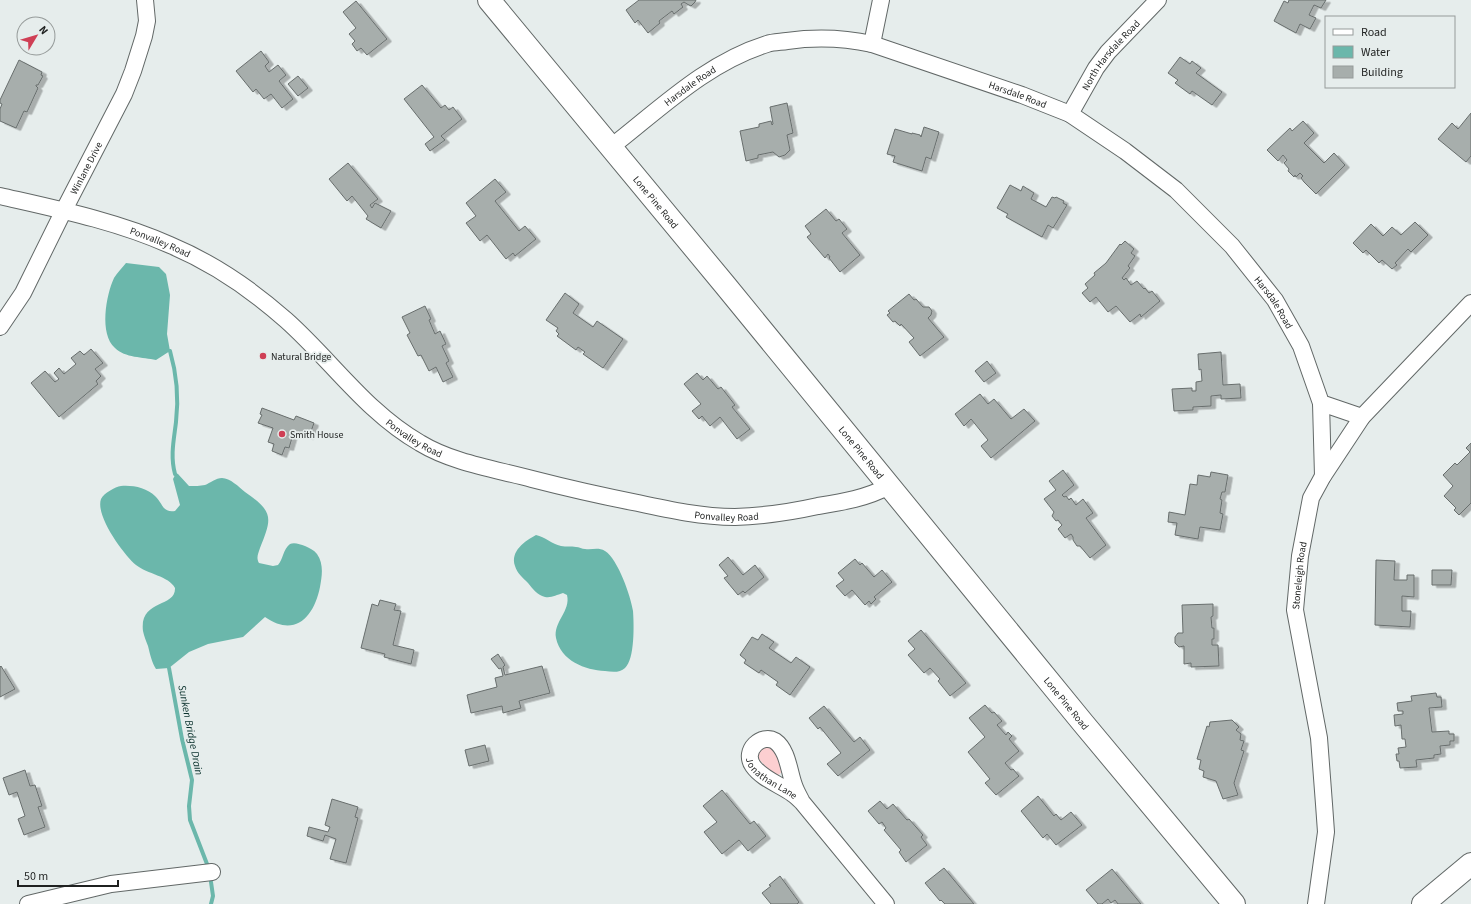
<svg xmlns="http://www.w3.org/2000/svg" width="1471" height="904" font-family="'Source Sans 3',sans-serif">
  <defs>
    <filter id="shadow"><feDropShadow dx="4.5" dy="2.5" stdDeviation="0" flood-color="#0004"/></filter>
  </defs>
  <rect width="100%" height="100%" fill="#e6edec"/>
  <!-- green -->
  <polygon fill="#fccfd1" points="771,746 778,755 782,772 777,776 770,771 757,757 758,749"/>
  <!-- water -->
  <g fill="#6bb7ab">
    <path d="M 126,263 L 159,267 L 166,274 L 170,295 L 167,334 L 170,351 L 156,360 C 143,357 125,358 115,348 C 99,334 106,295 114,278 C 117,273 122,268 126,263 Z"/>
    <path d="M 176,473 L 178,474 L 189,486 C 195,486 200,486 205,485 C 210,483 216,478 222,478 C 230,478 239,487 245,492 C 274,512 272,518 260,548 C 258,554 256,558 259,563 L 273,566 L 278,565 C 283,560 283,549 290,544 C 294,542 300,544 305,546 C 309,548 314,550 317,554 C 324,564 322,576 320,587 C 314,617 295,638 265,617 L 243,637 L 208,644 L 189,652 L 169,668 L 156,669 C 152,663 150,654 148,646 C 146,641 144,636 143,631 C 139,599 176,608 175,588 C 169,576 147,574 136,565 C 124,555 95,516 101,499 C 104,493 115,487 121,486 C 133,485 147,488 155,496 C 163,503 162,513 175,511 L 180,505 L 173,479 Z"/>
    <path d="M 536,535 C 545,537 552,544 561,546 C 566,547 571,546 576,547 C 579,547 582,549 585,549 C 593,550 598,547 605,551 C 618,559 631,597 633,611 C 634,624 635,659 625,668 C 620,673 612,672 605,671 C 585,670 561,661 556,638 C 553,622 571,611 567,595 L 563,593 C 556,595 552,598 545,597 C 537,595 533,589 528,583 C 523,578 517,573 515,566 C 510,551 525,541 536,535 Z"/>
  </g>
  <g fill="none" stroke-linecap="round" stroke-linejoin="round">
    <!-- stream -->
    <g stroke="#6bb7ab" stroke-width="4">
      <path d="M 170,351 C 177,375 179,397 176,422 C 174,439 170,456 175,474"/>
      <polyline points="169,668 182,739 192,780 189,806 190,820 207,864"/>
      <polyline points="211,882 213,896 211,904"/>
    </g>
  </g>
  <!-- building -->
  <g fill="#a7aeac" stroke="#686e6d" filter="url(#shadow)">
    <polygon points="639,0 696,0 695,2 691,6 687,4 684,2 681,4 683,7 674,14 672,11 659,21 660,23 648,33 638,20 635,23 626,10"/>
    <polygon points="1289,0 1326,0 1321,8 1314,5 1309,15 1316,18 1310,29 1300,24 1296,33 1274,21 1284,1 1288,3"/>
    <polygon points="356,1 387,39 367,55 361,48 357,51 352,44 355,41 349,34 356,28 343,12"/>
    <polygon points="261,51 269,62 265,66 269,72 278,65 286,75 279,81 293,99 282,108 271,94 264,99 256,89 253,92 236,71"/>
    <polygon points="1180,57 1190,64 1192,61 1201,68 1196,73 1222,92 1212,105 1192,91 1190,94 1175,83 1178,80 1168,73"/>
    <polygon points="19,60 42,72 41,75 43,76 38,85 36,85 36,86 38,88 27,112 24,111 16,128 0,121 0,109 2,104 0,103 0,100"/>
    <polygon points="298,76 308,88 298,96 288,84"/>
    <polygon points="422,85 441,108 445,105 449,110 453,107 462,119 441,136 445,140 430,151 425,144 434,137 404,99"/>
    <polygon points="787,103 793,133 787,135 790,150 785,155 779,157 773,152 758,155 758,158 746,161 740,131 759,127 759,124 771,121 772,125 773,124 770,107"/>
    <polygon points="1471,113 1471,156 1466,162 1438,139 1452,123 1458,129"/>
    <polygon points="1303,121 1314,133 1304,143 1324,163 1334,153 1345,165 1316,194 1304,182 1301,178 1303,176 1300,173 1296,177 1295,175 1294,177 1288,171 1289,169 1284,163 1287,160 1283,155 1278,161 1267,150 1290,128 1292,131"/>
    <polygon points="924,127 939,132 931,159 926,157 922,171 893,162 895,156 887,154 895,129 912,134 912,133 920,135 921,137"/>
    <polygon points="348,163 378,199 370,205 372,208 375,203 391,211 381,228 366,219 368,216 352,196 347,201 329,179"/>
    <polygon points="495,179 506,192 495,201 519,231 525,226 536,239 515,256 513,253 506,259 487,235 480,241 466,223 476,216 466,203"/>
    <polygon points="1010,185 1021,191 1023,186 1034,193 1031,199 1046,207 1052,197 1055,198 1056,197 1064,201 1063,203 1067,205 1053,228 1048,225 1042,237 1006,217 1008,214 997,208"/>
    <polygon points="826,209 836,221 839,219 847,229 842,233 860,255 840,272 829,258 830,257 828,254 825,258 807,237 811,234 805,226"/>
    <polygon points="1415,222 1428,235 1411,252 1408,249 1395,263 1397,265 1392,269 1382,260 1379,263 1366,250 1363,253 1353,243 1371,224 1383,236 1392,227 1401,235"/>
    <polygon points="1125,241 1134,249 1131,253 1135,256 1128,266 1130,268 1122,278 1124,280 1126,278 1131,285 1137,281 1144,289 1145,288 1149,293 1152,291 1160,301 1141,317 1140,314 1130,322 1116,306 1108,312 1096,297 1090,302 1082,293 1088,288 1085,284 1095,275 1094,273 1106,263 1120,244 1121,245"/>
    <polygon points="565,293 579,304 573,313 593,327 597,321 623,339 603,368 583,354 585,352 578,347 576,350 557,336 559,334 556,331 558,328 546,320"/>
    <polygon points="909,294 914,300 916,299 923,307 929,307 932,311 931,315 928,318 944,337 920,356 909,342 914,338 901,324 900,326 895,321 893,322 887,315 890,313 888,311"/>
    <polygon points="425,306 431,319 429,320 435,334 440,331 446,344 442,346 449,361 446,363 453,377 443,382 436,367 429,371 421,355 418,356 407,335 410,333 402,317"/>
    <polygon points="91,349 103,363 95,369 101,376 96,381 98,384 59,417 31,383 45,371 55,382 59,379 54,373 59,368 64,374 76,364 71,358 80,351 84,355"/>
    <polygon points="1221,352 1223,385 1240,384 1241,398 1221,399 1221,395 1211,396 1211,406 1193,407 1193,410 1174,411 1172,389 1192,388 1192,391 1196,391 1196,382 1202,381 1201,369 1199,370 1198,354"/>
    <polygon points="987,361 996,373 984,382 975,371"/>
    <polygon points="697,373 703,380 707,376 718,389 721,387 735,405 732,407 750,429 737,439 720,417 710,426 702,416 699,419 692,411 701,404 684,384"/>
    <polygon points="980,394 988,404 994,399 1011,419 1024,409 1035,421 991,458 981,446 988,440 971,419 964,426 955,414"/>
    <polygon points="262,408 294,420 296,416 314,423 309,437 294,431 289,448 285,447 282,455 272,451 274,444 268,442 273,428 258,423 262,415 260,414"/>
    <polygon points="1471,443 1471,503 1459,515 1454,510 1456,508 1444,496 1453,486 1443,475 1455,463 1457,465 1470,452 1466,448"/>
    <polygon points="1063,470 1074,485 1062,495 1064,497 1066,496 1069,500 1071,498 1076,505 1083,499 1093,513 1086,518 1106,545 1090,558 1080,546 1077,546 1073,540 1073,537 1071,534 1065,538 1058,529 1062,525 1058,520 1056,521 1052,516 1054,512 1044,499 1056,490 1049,481"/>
    <polygon points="1211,472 1228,475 1225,492 1222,492 1220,499 1222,500 1220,513 1223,514 1220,530 1200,527 1198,539 1175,535 1177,523 1168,522 1169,512 1185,515 1190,484 1197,485 1198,475 1210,477"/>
    <polygon points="728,557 743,575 755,565 764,577 745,593 743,591 738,595 724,578 728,576 719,565"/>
    <polygon points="855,559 860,565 862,563 874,577 882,570 892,582 874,597 876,599 871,604 869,601 865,605 852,590 845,596 836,586 844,580 838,573"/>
    <polygon points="1376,560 1395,561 1394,580 1407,580 1407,575 1414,575 1414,597 1402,596 1402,611 1411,611 1410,627 1375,625"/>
    <polygon points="1432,570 1452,570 1451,585 1432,585"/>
    <polygon points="380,600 396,604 394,610 401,611 393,645 414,650 411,664 384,657 385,654 361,648 372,604 378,606"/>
    <polygon points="1213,604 1213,616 1211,617 1212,628 1214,628 1214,639 1212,639 1212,645 1218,645 1219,666 1191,667 1191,663 1184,664 1184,646 1179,647 1175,643 1175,637 1178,633 1183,633 1182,605"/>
    <polygon points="921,630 966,683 950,696 938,681 940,679 930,668 924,673 908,655 915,649 908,641"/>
    <polygon points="762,634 774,642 769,648 791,663 796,657 810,667 790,695 776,685 778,682 761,670 759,673 744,663 746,660 740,655 752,637 758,640"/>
    <polygon points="498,654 505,665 503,667 505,675 542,666 550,693 519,701 521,708 503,713 502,706 471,713 467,695 497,687 495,678 503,676 501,668 499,669 491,659"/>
    <polygon points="1,666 15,689 0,697 0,667"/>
    <polygon points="1436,693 1437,697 1441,697 1442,707 1429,708 1432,732 1449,731 1449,734 1454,734 1454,741 1450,741 1450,745 1440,746 1441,754 1434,755 1434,758 1416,760 1417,767 1400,768 1399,761 1397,761 1396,754 1399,754 1398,748 1406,747 1405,739 1402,739 1401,725 1395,726 1394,715 1403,714 1403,711 1398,711 1397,703 1412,701 1411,696"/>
    <polygon points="985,705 992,713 994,712 1002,721 997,725 1006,735 1008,732 1012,736 1009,739 1019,751 1005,763 1011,770 1013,769 1019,776 996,795 985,783 990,779 968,752 985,737 969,718"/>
    <polygon points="824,706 854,742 860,737 870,750 838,776 827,764 841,753 820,727 818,729 809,718"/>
    <polygon points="1232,720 1239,727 1236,730 1241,734 1240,740 1244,741 1241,750 1244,751 1234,783 1238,795 1223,799 1216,781 1203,777 1204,771 1199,769 1201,760 1197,759 1207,726 1209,727 1210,722"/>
    <polygon points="485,745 489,761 469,766 465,750"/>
    <polygon points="25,770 30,786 35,785 42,806 38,807 45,827 24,835 18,819 25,816 17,792 9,795 3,778"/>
    <polygon points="722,790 750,824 754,821 766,836 748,851 739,840 722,854 704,832 717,822 703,806"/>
    <polygon points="1038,796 1054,816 1056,814 1061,820 1071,812 1082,825 1056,845 1047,834 1043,838 1021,811"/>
    <polygon points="332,799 358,807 355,817 358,818 346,863 330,859 336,839 325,835 323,841 307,836 309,827 328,832 330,827 325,825"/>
    <polygon points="880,801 887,809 893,804 907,820 909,819 923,835 921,837 927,845 906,862 899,852 901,850 884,830 886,828 882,822 879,824 868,811"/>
    <polygon points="944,868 974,904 945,904 941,900 940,901 925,883"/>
    <polygon points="1112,869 1141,904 1118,904 1115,900 1111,903 1108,899 1102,904 1098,904 1086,890"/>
    <polygon points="780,876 799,902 797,904 771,904 762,893 771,886 769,885"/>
  </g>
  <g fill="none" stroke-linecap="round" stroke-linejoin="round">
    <!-- street casing -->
    <g stroke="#626867" stroke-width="18">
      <g id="street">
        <polyline points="872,44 881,0"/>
        <path id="s1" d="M 1070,114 L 1096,68 L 1108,52 L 1158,0"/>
        <path id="s2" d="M 611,147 C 660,109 706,63 767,44 C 773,42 781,42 787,41 C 816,37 844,38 872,44 L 1022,95 L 1070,114 L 1125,151 L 1176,190 L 1232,246 L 1275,300 L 1301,346 L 1321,403 L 1362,417"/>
        <path id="s3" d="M 0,196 C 57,209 116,221 170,245 C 213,263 251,289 286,320 C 331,360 367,413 420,443 C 453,463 495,469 532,479 C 567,488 602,496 638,503 C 670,510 702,517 735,517 C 763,516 791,512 818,506 C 843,502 867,498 889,486"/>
        <path id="s4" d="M 0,327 L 23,293 L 64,210 L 124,94 L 133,71 L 144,36 L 147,21 L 145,0"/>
        <polyline points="1321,403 1323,476"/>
        <path id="s5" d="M 802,802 C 799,796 796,791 794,785 C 789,772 788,750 775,741 C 762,733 742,750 753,766 C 762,779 781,785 793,794 C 796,796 799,799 802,802 L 886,904"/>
        <polyline points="28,904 111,884 212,872"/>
        <path id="s6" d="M 1316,904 L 1326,832 L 1324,804 L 1319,738 L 1295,610 L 1300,556 L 1311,498 L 1323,476 L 1362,417 L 1471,303"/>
      </g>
    </g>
    <!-- secondary casing -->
    <g stroke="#626867" stroke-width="24">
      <g id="secondary">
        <path id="s7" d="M 489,0 L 725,285 L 1083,723 L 1234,904"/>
        <polyline points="1423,904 1471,864"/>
      </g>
    </g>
    <!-- street -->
    <use href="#street" stroke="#fff" stroke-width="16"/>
    <!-- secondary -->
    <use href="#secondary" stroke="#fff" stroke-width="22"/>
  </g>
  <!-- markers -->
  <g fill="#cf3f55" stroke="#e6edec" stroke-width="1.5">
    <circle cx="263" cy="356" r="4"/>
    <circle cx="282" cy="434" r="4"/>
  </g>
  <g text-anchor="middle" stroke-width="3.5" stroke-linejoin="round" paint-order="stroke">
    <!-- street labels -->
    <g font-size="10" fill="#1f2120" stroke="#e6edec">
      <text dy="4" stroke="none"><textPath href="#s1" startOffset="72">North Harsdale Road</textPath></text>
      <text dy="4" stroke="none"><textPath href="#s2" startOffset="100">Harsdale Road</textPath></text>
      <text dy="4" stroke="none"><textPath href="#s2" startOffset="448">Harsdale Road</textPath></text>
      <text dy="4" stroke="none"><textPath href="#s4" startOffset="181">Winlane Drive</textPath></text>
      <text dy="4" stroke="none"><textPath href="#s7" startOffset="262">Lone Pine Road</textPath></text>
      <text dy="4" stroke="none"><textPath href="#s3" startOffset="167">Ponvalley Road</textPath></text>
      <text dy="4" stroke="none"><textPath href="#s2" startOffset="784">Harsdale Road</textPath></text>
      <text dy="4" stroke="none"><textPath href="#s3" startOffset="491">Ponvalley Road</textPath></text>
      <text dy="4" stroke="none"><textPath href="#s7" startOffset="586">Lone Pine Road</textPath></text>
      <text dy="4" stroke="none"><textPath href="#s3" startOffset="815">Ponvalley Road</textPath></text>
      <text dy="4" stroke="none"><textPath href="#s6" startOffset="332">Stoneleigh Road</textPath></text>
      <text dy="4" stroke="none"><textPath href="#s7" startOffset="910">Lone Pine Road</textPath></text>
      <text dy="4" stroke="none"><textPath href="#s5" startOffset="135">Jonathan Lane</textPath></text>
    </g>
    <!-- poi labels -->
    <g font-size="10" fill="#1f2120" stroke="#e6edec" text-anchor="start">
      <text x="271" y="360">Natural Bridge</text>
      <text x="290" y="438">Smith House</text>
    </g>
    <!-- water labels -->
    <g font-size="11" font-style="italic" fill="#0a312c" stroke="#e6edec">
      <text transform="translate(191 730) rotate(79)" y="4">Sunken Bridge Drain</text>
    </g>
  </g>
  <!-- legend -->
  <rect x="1325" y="16" width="130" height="72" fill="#e6edec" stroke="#969b9a"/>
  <rect x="1333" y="29" width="20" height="6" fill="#ffffff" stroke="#969b9a"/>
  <text x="1361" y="36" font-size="12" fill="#1f2120">Road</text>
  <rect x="1333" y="46" width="20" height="12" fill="#6bb7ab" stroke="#969b9a"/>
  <text x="1361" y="56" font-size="12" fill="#1f2120">Water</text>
  <rect x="1333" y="66" width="20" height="12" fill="#a7aeac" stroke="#969b9a"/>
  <text x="1361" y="76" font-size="12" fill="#1f2120">Building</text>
  <!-- north arrow -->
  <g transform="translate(36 36) rotate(52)"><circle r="19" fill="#e6edec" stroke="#969b9a"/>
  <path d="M0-3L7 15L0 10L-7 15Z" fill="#cf3f55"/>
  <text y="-6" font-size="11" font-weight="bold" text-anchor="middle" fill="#1f2120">N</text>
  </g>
  <!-- scale -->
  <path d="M18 880v6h100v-6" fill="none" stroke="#1f2120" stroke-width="2"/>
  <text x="24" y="880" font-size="12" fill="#1f2120" stroke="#e6edec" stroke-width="3" paint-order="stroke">50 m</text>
</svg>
